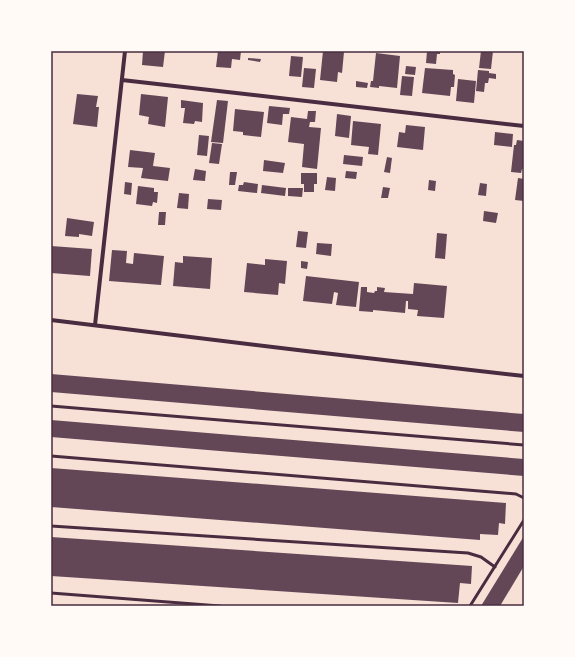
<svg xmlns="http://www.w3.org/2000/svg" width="575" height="657" font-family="Ubuntu,sans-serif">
  <rect width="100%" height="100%" fill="#f7e1d7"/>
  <!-- building -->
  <g fill="#644757">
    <polygon points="143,51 165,51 163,67 142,65"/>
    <polygon points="218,51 241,51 240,60 232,59 231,68 216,67"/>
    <polygon points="323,51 344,52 342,73 338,72 337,82 320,80"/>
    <polygon points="427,51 440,51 440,54 437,54 436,64 426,63"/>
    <polygon points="481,51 493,51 491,69 479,68"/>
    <polygon points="376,53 400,56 397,88 379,86 379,88 370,87 371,81 373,81"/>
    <polygon points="291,56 303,57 301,77 289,76"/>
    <polygon points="248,58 261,59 260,62 248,60"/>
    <polygon points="406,66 416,67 415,75 405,74"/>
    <polygon points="304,68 316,69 314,88 302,87"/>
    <polygon points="425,68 453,70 453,74 455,75 454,87 451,87 450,96 422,93"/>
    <polygon points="478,70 489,71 489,73 496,74 496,79 489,78 488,83 485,83 484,92 476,91"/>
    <polygon points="402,76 414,77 412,96 400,95"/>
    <polygon points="458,79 476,81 474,103 456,101"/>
    <polygon points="356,81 368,83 367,88 356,87"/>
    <polygon points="77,94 98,96 96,107 99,107 97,127 73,124"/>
    <polygon points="141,94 168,97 165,127 148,124 149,117 139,115"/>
    <polygon points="181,100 203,103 202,122 195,121 194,124 183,123 185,108 181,108"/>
    <polygon points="217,100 228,101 223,143 211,142"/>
    <polygon points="269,106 290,108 289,114 283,114 282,125 267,123"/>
    <polygon points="235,109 264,112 261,137 243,135 243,132 233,131"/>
    <polygon points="308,111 316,111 315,122 310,122 309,127 321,128 317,169 302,167 304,144 288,142 291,117 307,119"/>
    <polygon points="337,114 351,116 349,138 335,136"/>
    <polygon points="353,121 381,124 378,155 368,154 369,147 351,145"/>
    <polygon points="406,125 425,127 423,150 397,147 399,132 405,133"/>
    <polygon points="495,132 513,134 512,147 494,145"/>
    <polygon points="199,135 209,136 207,156 197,155"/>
    <polygon points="517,140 524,141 524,169 522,169 521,173 511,172 514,145 516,145"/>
    <polygon points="212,143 222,144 219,164 209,163"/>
    <polygon points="130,150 155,153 153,166 170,168 168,181 141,178 143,168 128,167"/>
    <polygon points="344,155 363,157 362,166 343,164"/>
    <polygon points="387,157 392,158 390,173 384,172"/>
    <polygon points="264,160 285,163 283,173 263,171"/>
    <polygon points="195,169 206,171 205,181 193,180"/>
    <polygon points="346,171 357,172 356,179 345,178"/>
    <polygon points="230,172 237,172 235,185 229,185"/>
    <polygon points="301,173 317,173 317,184 314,184 314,192 304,192 304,184 301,184"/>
    <polygon points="327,177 336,178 335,191 325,190"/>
    <polygon points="518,178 524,179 524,201 515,200"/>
    <polygon points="429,180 436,181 435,191 428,190"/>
    <polygon points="125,182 132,183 131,195 124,194"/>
    <polygon points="244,182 258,184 257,193 238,191 239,185 243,185"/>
    <polygon points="480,183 487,184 486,196 478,195"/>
    <polygon points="262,185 286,188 285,196 261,193"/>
    <polygon points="138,186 154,188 154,192 158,192 157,203 153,202 152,206 136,204"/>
    <polygon points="383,187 390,188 388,198 381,198"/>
    <polygon points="288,188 303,188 302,197 288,196"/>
    <polygon points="179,193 189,194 188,209 177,208"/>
    <polygon points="208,199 222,200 221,210 207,209"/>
    <polygon points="484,211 498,213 496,223 483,221"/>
    <polygon points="159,212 166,212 165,225 158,225"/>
    <polygon points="67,218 94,222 92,236 79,234 79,237 65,236"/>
    <polygon points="298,231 308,232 306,248 296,247"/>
    <polygon points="437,233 447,234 445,259 435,258"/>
    <polygon points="317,243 332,244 331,256 316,254"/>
    <polygon points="51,246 92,249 90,276 51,273"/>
    <polygon points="112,250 127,251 126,263 133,264 134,253 164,256 161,285 109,281"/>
    <polygon points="183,256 212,258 210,289 173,286 175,262 183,263"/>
    <polygon points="265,259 287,261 285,284 279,283 278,295 244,292 247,263 265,265"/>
    <polygon points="301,261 308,262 307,269 301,268"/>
    <polygon points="306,276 359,282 356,307 336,305 338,293 334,292 332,304 303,301"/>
    <polygon points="414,283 447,286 444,318 417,316 418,310 408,309 408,301 406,301 405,313 373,310 373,312 359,311 361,287 367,287 367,292 374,293 375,291 377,291 377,287 385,288 384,292 413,294"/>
    <polygon points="51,374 524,414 524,432 51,392"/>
    <polygon points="51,420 524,459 524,476 51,437"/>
    <polygon points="51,468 506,503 505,524 499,523 498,535 480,534 480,540 51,507"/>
    <polygon points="524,536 524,566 500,606 481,606"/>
    <polygon points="51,537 472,566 471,584 460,583 458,603 51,576"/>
  </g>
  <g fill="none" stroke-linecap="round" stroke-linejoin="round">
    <!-- service -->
    <g stroke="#4a2c40" stroke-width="3">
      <polyline points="51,406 524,445"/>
      <polyline points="51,456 504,493 516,494 524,498"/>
      <polyline points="51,526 468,553 481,557 495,567"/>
      <polyline points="51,593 220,606"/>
      <polyline points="470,606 524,520"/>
    </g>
    <!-- minor -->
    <g stroke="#4a2c40" stroke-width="4">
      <polyline points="122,80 524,126"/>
      <polyline points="51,320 306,351 524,376"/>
      <polyline points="95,325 125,51"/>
    </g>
  </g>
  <!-- border -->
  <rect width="575" height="657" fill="none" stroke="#fffaf5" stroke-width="104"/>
  <rect x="52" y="52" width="471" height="553" fill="none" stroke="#4a2c40" stroke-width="1.5"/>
</svg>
